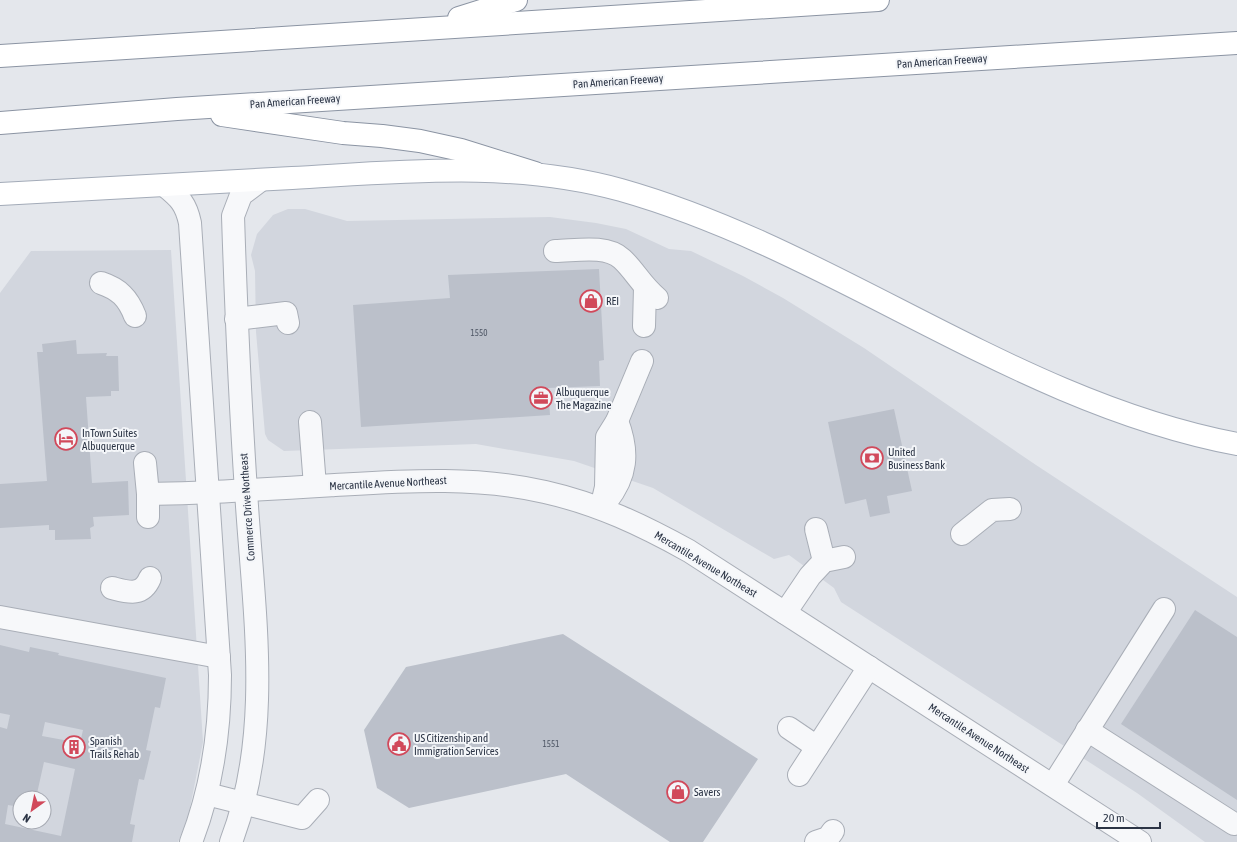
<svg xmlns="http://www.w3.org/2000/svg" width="1237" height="842" font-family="'Asap Condensed',sans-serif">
  <rect width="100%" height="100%" fill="#e4e7ec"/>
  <!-- built -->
  <g fill="#d2d6de" fill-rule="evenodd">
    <polygon points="288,209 305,209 347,221 550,217 596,223 626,229 669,249 691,251 743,276 783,298 864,348 1036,465 1237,597 1237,842 1205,842 1137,793 841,602 834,588 789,555 774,559 653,488 574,461 476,444 284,451 268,440 265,434 256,332 255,271 251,255 257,234 273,215"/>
    <path d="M 171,250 L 203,742 L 188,818 L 178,842 L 0,842 L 0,293 L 31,251 ZM 20,798 L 44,798 L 44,822 L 20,822 Z"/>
  </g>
  <!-- building -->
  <g fill="#bbc0ca" fill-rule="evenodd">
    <polygon points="599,269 604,360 599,361 600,386 548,388 550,415 361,427 353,305 450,298 448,275"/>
    <polygon points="76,340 77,354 107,353 106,356 118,356 119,391 111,391 111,396 86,397 92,483 128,481 129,515 93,517 94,526 90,528 91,539 55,540 55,530 49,530 49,525 0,528 0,484 47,481 37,352 43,352 42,344"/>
    <polygon points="894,409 912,491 887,496 890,513 870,517 866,499 845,504 828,422"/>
    <polygon points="1195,610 1237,637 1237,800 1121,724"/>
    <polygon points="563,634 758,759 703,842 670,842 566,774 409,808 377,788 364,730 406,667"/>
    <path d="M 0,645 L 29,652 L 30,647 L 59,653 L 58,655 L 166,678 L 160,708 L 155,707 L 146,750 L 151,751 L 144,780 L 139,779 L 130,824 L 135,825 L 132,842 L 0,842 L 0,727 L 7,729 L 10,715 L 0,713 ZM 45,722 L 83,730 L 80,743 L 42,736 ZM 44,762 L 75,769 L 61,836 L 5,824 L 8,805 L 20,807 L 20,798 L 36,798 Z"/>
  </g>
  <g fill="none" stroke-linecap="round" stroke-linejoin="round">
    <!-- minor casing -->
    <g stroke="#a9aeb7" stroke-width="24">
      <g id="minor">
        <path d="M 165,186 C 180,198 186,204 190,223 L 220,675 C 220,733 212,788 191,842"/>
        <path d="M 555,251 C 574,251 606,244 622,259 C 635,271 642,286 657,298"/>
        <path d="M 101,283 C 119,289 128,298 135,316"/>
        <polyline points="236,319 286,313 288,323"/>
        <polyline points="644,326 645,288"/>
        <polyline points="310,422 315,486"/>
        <polyline points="145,463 148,494"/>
        <path d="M 606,502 C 627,476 629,452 617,421"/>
        <polyline points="601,508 606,487 607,437 617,421 642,361"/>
        <path d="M 148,517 L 148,494 C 210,493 272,489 335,485 C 405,481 475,476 545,492 C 598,504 642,525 689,551 L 1140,842"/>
        <polyline points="816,529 824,561"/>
        <polyline points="962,534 992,510 1010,509"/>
        <path d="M 112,588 C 128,592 142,597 150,578"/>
        <polyline points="785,613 810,576 824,561 844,557"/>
        <polyline points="0,617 219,657"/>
        <polyline points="789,728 817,747"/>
        <polyline points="1087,730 1234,824"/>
        <polyline points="799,775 869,667"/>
        <polyline points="1053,785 1164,609"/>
        <polyline points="207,794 302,818 318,800"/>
        <path d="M 231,842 C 274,730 253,608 246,491 C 240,400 236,308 233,216 L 241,195 L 261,180"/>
        <polyline points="816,842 828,838 833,831"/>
      </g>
    </g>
    <!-- major casing -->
    <g stroke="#a3abb8" stroke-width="24">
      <path id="major" d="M 0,194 C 97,189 194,184 292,178 C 401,172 513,160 621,190 C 836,251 1015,402 1237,444"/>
    </g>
    <!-- highway casing -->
    <g stroke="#8b94a3" stroke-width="24">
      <g id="highway">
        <polyline points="459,18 516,0"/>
        <polyline points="0,56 878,0"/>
        <polyline points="222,115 343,133 382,136 420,141 461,150 535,173"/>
        <polyline points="0,123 177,109 1237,43"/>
      </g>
    </g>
    <!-- minor -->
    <use href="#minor" stroke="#f7f8fa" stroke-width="22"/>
    <!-- major -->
    <use href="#major" stroke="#fff" stroke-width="22"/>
    <!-- highway -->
    <use href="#highway" stroke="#fff" stroke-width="22"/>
  </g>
  <!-- icons -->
  <defs>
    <g id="shop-ring" transform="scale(1.15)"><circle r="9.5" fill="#f4f6f9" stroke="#d1495b" stroke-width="1.5"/><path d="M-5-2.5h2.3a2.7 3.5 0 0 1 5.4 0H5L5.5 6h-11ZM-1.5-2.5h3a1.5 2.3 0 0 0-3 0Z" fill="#d1495b"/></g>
    <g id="office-ring" transform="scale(1.15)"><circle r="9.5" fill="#f4f6f9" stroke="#d1495b" stroke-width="1.5"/><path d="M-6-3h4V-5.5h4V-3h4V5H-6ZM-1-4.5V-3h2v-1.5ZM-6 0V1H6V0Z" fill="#d1495b"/></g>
    <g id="hotel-ring" transform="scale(1.15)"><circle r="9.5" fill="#f4f6f9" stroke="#d1495b" stroke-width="1.5"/><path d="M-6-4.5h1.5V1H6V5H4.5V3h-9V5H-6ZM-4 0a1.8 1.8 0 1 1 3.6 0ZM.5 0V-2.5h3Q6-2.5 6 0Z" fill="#d1495b"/></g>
    <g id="bank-ring" transform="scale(1.15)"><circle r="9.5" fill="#f4f6f9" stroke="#d1495b" stroke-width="1.5"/><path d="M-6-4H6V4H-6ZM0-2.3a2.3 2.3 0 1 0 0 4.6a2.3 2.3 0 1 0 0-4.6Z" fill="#d1495b"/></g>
    <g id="civic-ring" transform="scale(1.15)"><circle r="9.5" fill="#f4f6f9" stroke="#d1495b" stroke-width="1.5"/><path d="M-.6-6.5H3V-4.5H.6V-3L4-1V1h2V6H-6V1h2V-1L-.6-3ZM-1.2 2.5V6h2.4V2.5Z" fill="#d1495b"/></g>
    <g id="building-ring" transform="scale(1.15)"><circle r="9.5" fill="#f4f6f9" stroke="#d1495b" stroke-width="1.5"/><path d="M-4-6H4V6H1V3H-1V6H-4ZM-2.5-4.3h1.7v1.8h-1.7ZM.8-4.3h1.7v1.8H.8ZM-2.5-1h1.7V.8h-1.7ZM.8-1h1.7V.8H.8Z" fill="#d1495b"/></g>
  </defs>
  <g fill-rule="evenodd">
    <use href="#shop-ring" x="591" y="301"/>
    <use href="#office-ring" x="541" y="398"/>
    <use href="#hotel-ring" x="66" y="439"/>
    <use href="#bank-ring" x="872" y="458"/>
    <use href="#civic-ring" x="399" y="744"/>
    <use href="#building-ring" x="74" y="747"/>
    <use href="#shop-ring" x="678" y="792"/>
  </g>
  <g text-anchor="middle" stroke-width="4" stroke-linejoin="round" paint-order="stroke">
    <!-- number labels -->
    <g font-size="9" fill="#4f5766">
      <text x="479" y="336">1550</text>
      <text x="551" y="747">1551</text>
    </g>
    <!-- street labels -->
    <g font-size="11" fill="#2b3445" stroke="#f4f6f9">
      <text transform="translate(942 61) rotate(-4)" y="4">Pan American Freeway</text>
      <text transform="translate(618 81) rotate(-4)" y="4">Pan American Freeway</text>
      <text transform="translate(295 101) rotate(-4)" y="4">Pan American Freeway</text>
      <text transform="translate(388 483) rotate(-3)" y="4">Mercantile Avenue Northeast</text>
      <text transform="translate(247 507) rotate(-94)" y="4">Commerce Drive Northeast</text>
      <text transform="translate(706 564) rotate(31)" y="4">Mercantile Avenue Northeast</text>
      <text transform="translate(979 738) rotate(33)" y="4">Mercantile Avenue Northeast</text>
    </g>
    <!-- poi labels -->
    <g font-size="11" fill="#2b3445" stroke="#f4f6f9" text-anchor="start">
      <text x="606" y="305">REI</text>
      <text x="556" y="396">Albuquerque<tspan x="556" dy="13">The Magazine</tspan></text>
      <text x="82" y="437">InTown Suites<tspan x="82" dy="13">Albuquerque</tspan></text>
      <text x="888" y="456">United<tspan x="888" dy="13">Business Bank</tspan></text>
      <text x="414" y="742">US Citizenship and<tspan x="414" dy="13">Immigration Services</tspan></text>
      <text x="90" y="745">Spanish<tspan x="90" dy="13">Trails Rehab</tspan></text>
      <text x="694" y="796">Savers</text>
    </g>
  </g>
  <!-- north arrow -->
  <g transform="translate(32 810) rotate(213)"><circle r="19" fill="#f4f6f9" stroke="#a4a8b1"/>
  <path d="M0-3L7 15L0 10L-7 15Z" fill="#d1495b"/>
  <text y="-6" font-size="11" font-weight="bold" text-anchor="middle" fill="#2b3445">N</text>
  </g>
  <!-- scale -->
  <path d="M1097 822v6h63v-6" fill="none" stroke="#2b3445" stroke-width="2"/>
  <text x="1103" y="822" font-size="12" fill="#2b3445" stroke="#f4f6f9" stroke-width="3" paint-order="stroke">20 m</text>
</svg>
